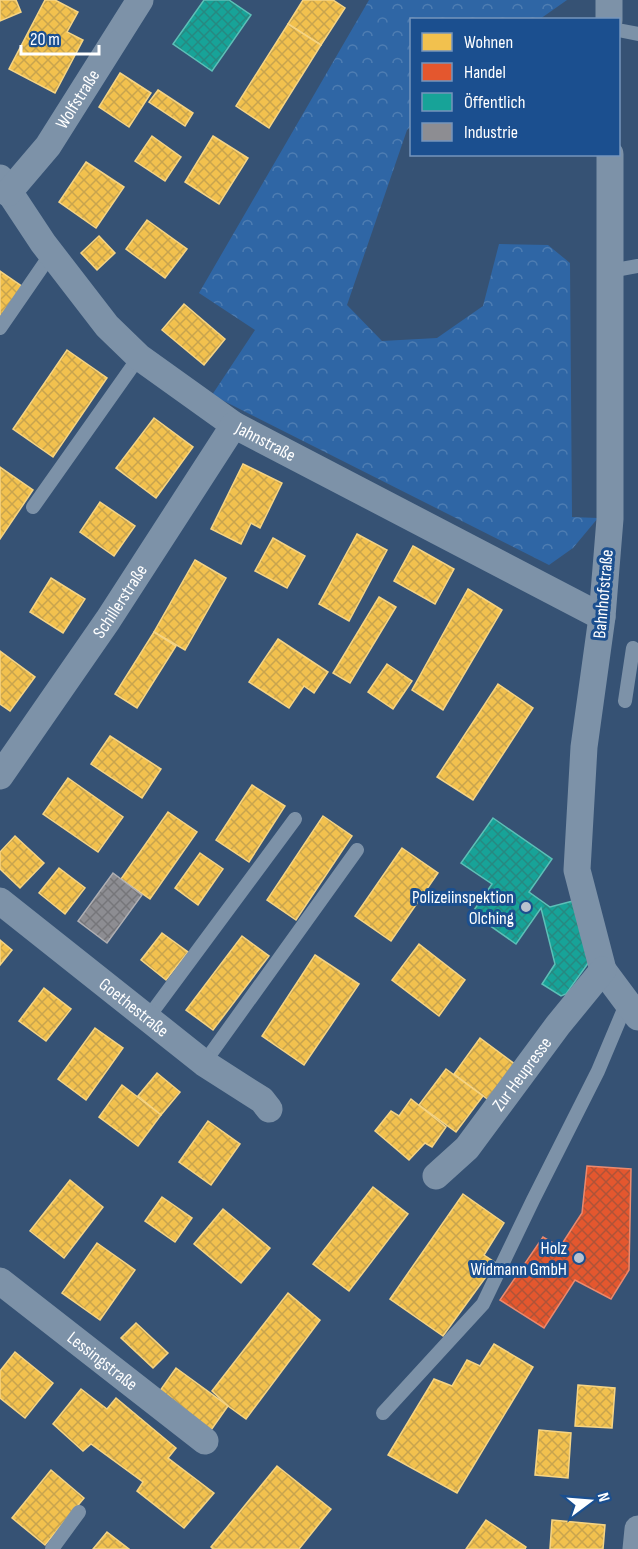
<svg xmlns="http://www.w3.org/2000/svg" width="638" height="1549" font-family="'Sofia Sans Condensed',sans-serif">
  <defs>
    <pattern id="forest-crowns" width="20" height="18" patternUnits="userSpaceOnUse" patternTransform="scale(1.5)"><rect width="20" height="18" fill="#2f66a5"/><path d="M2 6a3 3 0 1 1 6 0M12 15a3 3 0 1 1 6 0" fill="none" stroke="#4e7db2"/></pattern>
    <pattern id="homes-cross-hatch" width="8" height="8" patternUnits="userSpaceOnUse" patternTransform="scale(1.5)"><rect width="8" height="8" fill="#f2c14e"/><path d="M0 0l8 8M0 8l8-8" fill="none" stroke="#c8a44e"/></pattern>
    <pattern id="shops-cross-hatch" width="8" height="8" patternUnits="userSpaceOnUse" patternTransform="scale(1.5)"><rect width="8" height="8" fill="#e4572e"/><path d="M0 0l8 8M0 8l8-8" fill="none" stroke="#af5338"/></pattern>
    <pattern id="public-cross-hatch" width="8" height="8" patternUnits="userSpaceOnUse" patternTransform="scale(1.5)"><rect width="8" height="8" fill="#17a398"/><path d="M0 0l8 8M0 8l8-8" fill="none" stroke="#278981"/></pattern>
    <pattern id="industry-cross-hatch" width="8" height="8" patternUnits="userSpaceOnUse" patternTransform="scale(1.5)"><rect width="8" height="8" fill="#8d8d92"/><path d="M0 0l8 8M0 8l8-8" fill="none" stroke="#76767a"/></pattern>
  </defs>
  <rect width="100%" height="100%" fill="#365274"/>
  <!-- forest -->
  <polygon fill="url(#forest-crowns)" points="369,0 567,0 540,19 412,20 411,126 407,130 347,305 382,341 437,338 483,306 499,244 548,245 570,263 572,517 598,518 573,548 549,565 212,395 255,330 199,293"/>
  <!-- homes -->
  <g fill="url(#homes-cross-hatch)" stroke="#f6d483" stroke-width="1.5">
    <polygon points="0,0 16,0 21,12 0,21"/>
    <polygon points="45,0 55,0 78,12 67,32 83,40 55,93 9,69"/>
    <polygon points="303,0 333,0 345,8 321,45 288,24"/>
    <polygon points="288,24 321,45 269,128 236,106"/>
    <polygon points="120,73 151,93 129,127 99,107"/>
    <polygon points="158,90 193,113 185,126 149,102"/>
    <polygon points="152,136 181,157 165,181 135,161"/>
    <polygon points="213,136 248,158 219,204 185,182"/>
    <polygon points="86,162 124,187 96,228 59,202"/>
    <polygon points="147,220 187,249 165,278 126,249"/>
    <polygon points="99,236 115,253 97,270 81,253"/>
    <polygon points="0,271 23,287 0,319"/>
    <polygon points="184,304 225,339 204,365 162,330"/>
    <polygon points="67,350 107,378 53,457 13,429"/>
    <polygon points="154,418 193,447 156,498 116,468"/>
    <polygon points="243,464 282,483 260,528 251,523 241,544 211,529"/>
    <polygon points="0,467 33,490 0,539"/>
    <polygon points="100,502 135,526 114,556 80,532"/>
    <polygon points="357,534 387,550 349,621 319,604"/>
    <polygon points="273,538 305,556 287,588 255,571"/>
    <polygon points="413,546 454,569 435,604 394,581"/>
    <polygon points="195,560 226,578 185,650 154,632"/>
    <polygon points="51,578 85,599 63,633 30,612"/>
    <polygon points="468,589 502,610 443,710 412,690"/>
    <polygon points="379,597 396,607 350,683 333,673"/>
    <polygon points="154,632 176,646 137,708 115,694"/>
    <polygon points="278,639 328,672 314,693 304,686 289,708 249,682"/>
    <polygon points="0,651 35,677 10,711 0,704"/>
    <polygon points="387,664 412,681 393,709 368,692"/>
    <polygon points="498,684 533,708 473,800 437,777"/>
    <polygon points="110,736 161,769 142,798 91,764"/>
    <polygon points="68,778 123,817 98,852 43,814"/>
    <polygon points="252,785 285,806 249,862 216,840"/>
    <polygon points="168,812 197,832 150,899 121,879"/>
    <polygon points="323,816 352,836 296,920 267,900"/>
    <polygon points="15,836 44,863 20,888 0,869 0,852"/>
    <polygon points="402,848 438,873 391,941 355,916"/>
    <polygon points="200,853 223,869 198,905 175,888"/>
    <polygon points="59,868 85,888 65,914 39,893"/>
    <polygon points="162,933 188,952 166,980 141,960"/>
    <polygon points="242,936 269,956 213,1030 186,1010"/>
    <polygon points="0,940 12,950 0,965"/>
    <polygon points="419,944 465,980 439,1016 392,980"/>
    <polygon points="315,955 359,984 304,1065 262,1036"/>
    <polygon points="44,988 71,1009 46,1041 19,1021"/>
    <polygon points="95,1028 123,1048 86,1100 58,1079"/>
    <polygon points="480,1038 516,1065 490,1101 454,1074"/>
    <polygon points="446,1069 483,1096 456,1132 419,1105"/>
    <polygon points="157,1073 180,1092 161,1115 138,1096"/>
    <polygon points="122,1085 161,1115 138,1146 99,1117"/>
    <polygon points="411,1099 446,1127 432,1147 425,1143 409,1160 375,1131 391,1111 399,1116"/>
    <polygon points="208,1121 240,1144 211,1185 179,1162"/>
    <polygon points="70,1180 103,1207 64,1258 30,1231"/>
    <polygon points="373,1187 408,1214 349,1291 313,1264"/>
    <polygon points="463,1194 504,1223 484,1255 496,1263 443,1336 390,1299"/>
    <polygon points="162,1197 192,1218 175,1242 145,1221"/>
    <polygon points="223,1209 270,1248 241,1283 194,1244"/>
    <polygon points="97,1243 135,1270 100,1320 62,1293"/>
    <polygon points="288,1293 320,1320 246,1419 228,1406 212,1391"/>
    <polygon points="136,1323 168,1353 153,1368 121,1338"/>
    <polygon points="494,1344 533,1367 457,1493 388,1455 434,1379 452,1386 467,1360 480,1366"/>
    <polygon points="15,1352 53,1383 25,1418 0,1398 0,1371"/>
    <polygon points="176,1368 228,1406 209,1433 157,1395"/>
    <polygon points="578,1385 615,1388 612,1428 575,1426"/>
    <polygon points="81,1389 107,1409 116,1398 176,1448 168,1458 214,1493 184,1528 137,1491 143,1482 91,1444 83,1451 53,1424"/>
    <polygon points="539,1430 571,1433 568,1478 535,1475"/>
    <polygon points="277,1466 331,1509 299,1549 213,1549 211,1547"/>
    <polygon points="51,1470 84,1498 45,1545 12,1518"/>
    <polygon points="486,1520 526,1547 525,1549 466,1549"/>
    <polygon points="552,1520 605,1525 603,1549 550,1549"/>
    <polygon points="107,1532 129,1549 93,1549"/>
  </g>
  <!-- shops -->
  <polygon fill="url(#shops-cross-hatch)" stroke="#ec896d" stroke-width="1.5" points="587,1166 631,1169 629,1270 611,1299 575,1280 544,1328 500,1300 543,1237 560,1247 582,1213"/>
  <!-- public -->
  <g fill="url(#public-cross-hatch)" stroke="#5dbfb7" stroke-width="1.5">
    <polygon points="204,0 229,0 251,15 212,71 173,44"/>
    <polygon points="493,818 552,859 529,892 550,907 573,901 589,962 566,994 561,996 542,984 555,964 541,908 516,944 472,913 492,884 461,863"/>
  </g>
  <!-- industry -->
  <polygon fill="url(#industry-cross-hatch)" stroke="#afafb3" stroke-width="1.5" points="113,873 142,895 107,943 78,921"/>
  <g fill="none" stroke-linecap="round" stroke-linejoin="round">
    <!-- lane -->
    <g stroke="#7d92a8" stroke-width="14">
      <polyline points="618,30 638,34"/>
      <polyline points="610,271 638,266"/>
      <polyline points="0,328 51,254"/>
      <polyline points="33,507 139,357"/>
      <polyline points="625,701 633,648"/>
      <polyline points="147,1019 295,819"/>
      <polyline points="204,1063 357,850"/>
      <polyline points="383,1413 483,1304 533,1200 598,1071 627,1002"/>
      <polyline points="52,1549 79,1512"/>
    </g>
    <!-- street -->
    <g stroke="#7d92a8" stroke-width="27">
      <polyline points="609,0 609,20"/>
      <polyline points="610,154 610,519 602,617 584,747 577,870 603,970 638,1017"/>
      <path id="s1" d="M 0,178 L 43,243 L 107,326 L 139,357 L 234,425 L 602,617"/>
      <path id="s2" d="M 8,193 L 48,146 L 140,0"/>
      <path id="s3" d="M 0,776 L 108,620 L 234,425"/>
      <path id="s4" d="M 0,901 L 204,1063 L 262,1100 L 269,1109"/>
      <path id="s5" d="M 436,1176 L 467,1148 L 558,1025 L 603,970"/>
      <path id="s6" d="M 0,1281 L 205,1441"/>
      <polyline points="636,1549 638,1529"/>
    </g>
  </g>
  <!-- markers -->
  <g fill="#b9c2ce" stroke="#1b4f8f" stroke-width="2">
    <circle cx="526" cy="907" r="6"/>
    <circle cx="579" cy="1258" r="6"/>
  </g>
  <g text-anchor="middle" stroke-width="6" stroke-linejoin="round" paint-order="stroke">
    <!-- street labels -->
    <g font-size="18" fill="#fff" stroke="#1b4f8f">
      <text dy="6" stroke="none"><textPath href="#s2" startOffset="117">Wolfstraße</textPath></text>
      <text dy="6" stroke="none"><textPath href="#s1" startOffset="380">Jahnstraße</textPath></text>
      <text transform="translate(603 594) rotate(-85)" y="6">Bahnhofstraße</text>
      <text dy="6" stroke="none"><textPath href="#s3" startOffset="212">Schillerstraße</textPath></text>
      <text dy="6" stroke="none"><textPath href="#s4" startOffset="171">Goethestraße</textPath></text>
      <text dy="6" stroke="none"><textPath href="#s5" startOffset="134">Zur Heupresse</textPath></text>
      <text dy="6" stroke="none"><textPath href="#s6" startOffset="130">Lessingstraße</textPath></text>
    </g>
    <!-- poi labels -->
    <g font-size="18" fill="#fff" stroke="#1b4f8f" text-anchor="end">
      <text x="514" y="903">Polizeiinspektion<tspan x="514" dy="21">Olching</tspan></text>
      <text x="567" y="1254">Holz<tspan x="567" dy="21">Widmann GmbH</tspan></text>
    </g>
  </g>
  <!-- legend -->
  <rect x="410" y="18" width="210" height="138" fill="#1b4f8f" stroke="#7695bc" stroke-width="1.5"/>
  <rect x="422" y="33" width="30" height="18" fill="#f2c14e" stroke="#7695bc" stroke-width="1.5"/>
  <text x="464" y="48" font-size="18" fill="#ffffff">Wohnen</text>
  <rect x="422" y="63" width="30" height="18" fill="#e4572e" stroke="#7695bc" stroke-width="1.5"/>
  <text x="464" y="78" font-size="18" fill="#ffffff">Handel</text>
  <rect x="422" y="93" width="30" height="18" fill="#17a398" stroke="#7695bc" stroke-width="1.5"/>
  <text x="464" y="108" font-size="18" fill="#ffffff">Öffentlich</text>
  <rect x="422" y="123" width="30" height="18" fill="#8d8d92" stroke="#7695bc" stroke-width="1.5"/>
  <text x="464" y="138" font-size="18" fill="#ffffff">Industrie</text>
  <!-- north arrow -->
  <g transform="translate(590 1501) rotate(74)" stroke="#1b4f8f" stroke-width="4.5" paint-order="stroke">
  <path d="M0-4.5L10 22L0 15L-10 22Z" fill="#ffffff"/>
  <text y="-9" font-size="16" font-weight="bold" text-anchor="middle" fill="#ffffff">N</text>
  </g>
  <!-- scale -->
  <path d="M21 45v9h78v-9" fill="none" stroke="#ffffff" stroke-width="3"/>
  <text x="30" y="45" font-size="18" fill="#ffffff" stroke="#1b4f8f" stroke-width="4.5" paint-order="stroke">20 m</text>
</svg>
